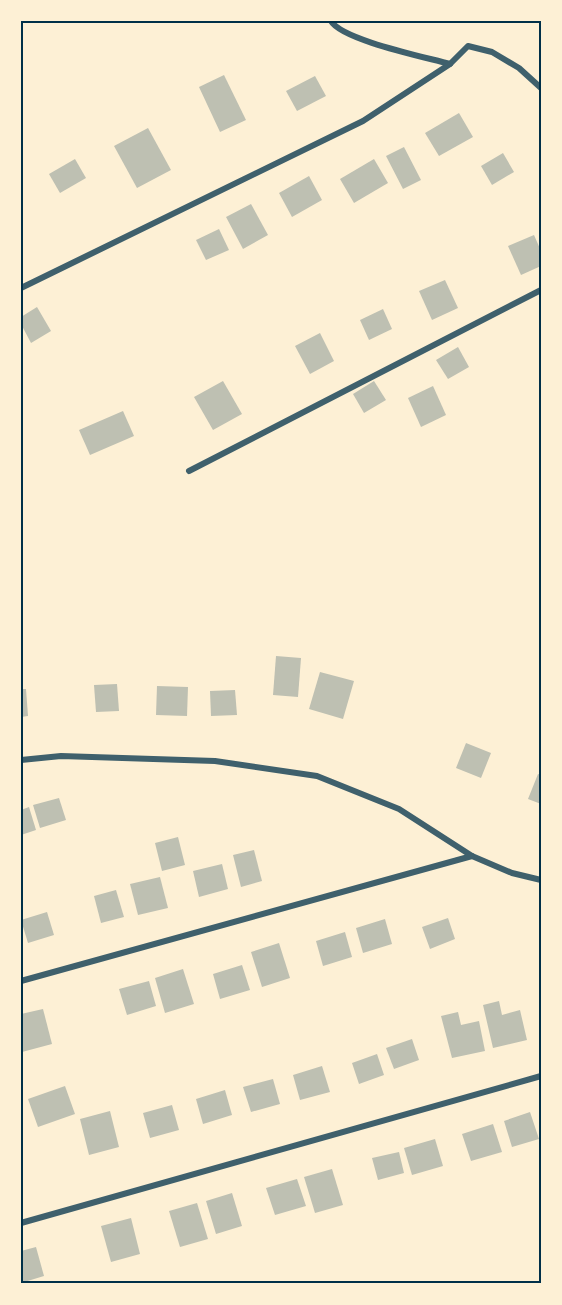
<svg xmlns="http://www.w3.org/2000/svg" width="562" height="1305" font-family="'Noto Serif',serif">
  <rect width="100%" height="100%" fill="#fdf0d5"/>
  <!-- building -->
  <g fill="#bec0b2">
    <polygon points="224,75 246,120 220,132 199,87"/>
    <polygon points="315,76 326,96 297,111 286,91"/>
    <polygon points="459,113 473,137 439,156 425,133"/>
    <polygon points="148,128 171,170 137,188 114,146"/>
    <polygon points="404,147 421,180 403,189 386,156"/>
    <polygon points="503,153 514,172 492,185 481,166"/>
    <polygon points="75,159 86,178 60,193 49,174"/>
    <polygon points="374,159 388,183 354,203 340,179"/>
    <polygon points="309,176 322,200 292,217 279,193"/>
    <polygon points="251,204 268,235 243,249 226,217"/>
    <polygon points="219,229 229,250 206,260 196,240"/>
    <polygon points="534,235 541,251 541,266 521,275 508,246"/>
    <polygon points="445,280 458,308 432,320 419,291"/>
    <polygon points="37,307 51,331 31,343 21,324 21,317"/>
    <polygon points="383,309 392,329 369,340 360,320"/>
    <polygon points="320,333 334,361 310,374 295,346"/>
    <polygon points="458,347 469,367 448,379 436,360"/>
    <polygon points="223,381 242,414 213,430 194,397"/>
    <polygon points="374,381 386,400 364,413 353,394"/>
    <polygon points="433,386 446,415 421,427 408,398"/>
    <polygon points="123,411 134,436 90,455 79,430"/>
    <polygon points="276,656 301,658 298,697 273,695"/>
    <polygon points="320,672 354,681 343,719 309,709"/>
    <polygon points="117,684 119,711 96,712 94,685"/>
    <polygon points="157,686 188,687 187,716 156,715"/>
    <polygon points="21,689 26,689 28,716 21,717"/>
    <polygon points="235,690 237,715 211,716 210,691"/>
    <polygon points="466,743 491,753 481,778 456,768"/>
    <polygon points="538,774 541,775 541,804 528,799"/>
    <polygon points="59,798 66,820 40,828 33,805"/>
    <polygon points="29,807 36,830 21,835 21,810"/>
    <polygon points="178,837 185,865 162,871 155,843"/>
    <polygon points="254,850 262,881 241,887 233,855"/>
    <polygon points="222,864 228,889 199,897 193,871"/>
    <polygon points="160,877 168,908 138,915 130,884"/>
    <polygon points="116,890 124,917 101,923 94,896"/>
    <polygon points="47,912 54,935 28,943 21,920"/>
    <polygon points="448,918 455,939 430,949 422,927"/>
    <polygon points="385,919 392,944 363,953 356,928"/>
    <polygon points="345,932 352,957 323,966 316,941"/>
    <polygon points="279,943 290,978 262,987 251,952"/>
    <polygon points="242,965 250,990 220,999 213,974"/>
    <polygon points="183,969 194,1004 165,1013 155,978"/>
    <polygon points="149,981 156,1006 127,1015 119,989"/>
    <polygon points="499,1001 502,1015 520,1010 527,1040 493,1048 483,1005"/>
    <polygon points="43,1009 52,1044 22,1052 21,1014"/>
    <polygon points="458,1012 461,1025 479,1021 485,1051 452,1058 441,1016"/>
    <polygon points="412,1039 419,1060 394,1069 386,1048"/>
    <polygon points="377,1054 384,1075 359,1084 352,1063"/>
    <polygon points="322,1066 330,1092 300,1100 293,1075"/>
    <polygon points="273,1079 280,1104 251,1112 243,1087"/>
    <polygon points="65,1086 75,1114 38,1127 28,1099"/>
    <polygon points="225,1090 232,1115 203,1124 196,1099"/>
    <polygon points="172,1105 179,1130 150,1138 143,1113"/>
    <polygon points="110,1111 119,1147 89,1155 80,1119"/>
    <polygon points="530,1112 539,1139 512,1147 504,1121"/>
    <polygon points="493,1124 502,1152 471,1161 462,1134"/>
    <polygon points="435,1139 443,1166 412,1175 404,1148"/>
    <polygon points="399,1152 404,1173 378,1180 372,1158"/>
    <polygon points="332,1169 343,1205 315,1213 304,1177"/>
    <polygon points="297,1179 306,1206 275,1215 266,1188"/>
    <polygon points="232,1193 242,1226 216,1234 206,1201"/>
    <polygon points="197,1203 208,1239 180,1247 169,1211"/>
    <polygon points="131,1218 140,1254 111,1262 101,1226"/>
    <polygon points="36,1247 44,1276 21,1283 21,1251"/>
  </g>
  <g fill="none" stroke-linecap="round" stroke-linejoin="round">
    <!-- minor -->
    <g stroke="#3f606c" stroke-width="6">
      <path d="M 331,21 C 342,40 425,57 450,64 L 468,46 L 492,52 L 519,68 L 541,88"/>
      <polyline points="21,288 363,121 450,64"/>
      <polyline points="189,471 541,290"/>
      <polyline points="21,760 61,756 215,761 317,776 399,809 472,856 512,873 541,880"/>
      <polyline points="21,981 472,856"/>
      <polyline points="21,1223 541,1076"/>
    </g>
  </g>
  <!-- border -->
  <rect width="562" height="1305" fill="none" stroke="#fdf0d5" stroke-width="45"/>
  <rect x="22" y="22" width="518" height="1260" fill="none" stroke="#003049" stroke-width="2"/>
</svg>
